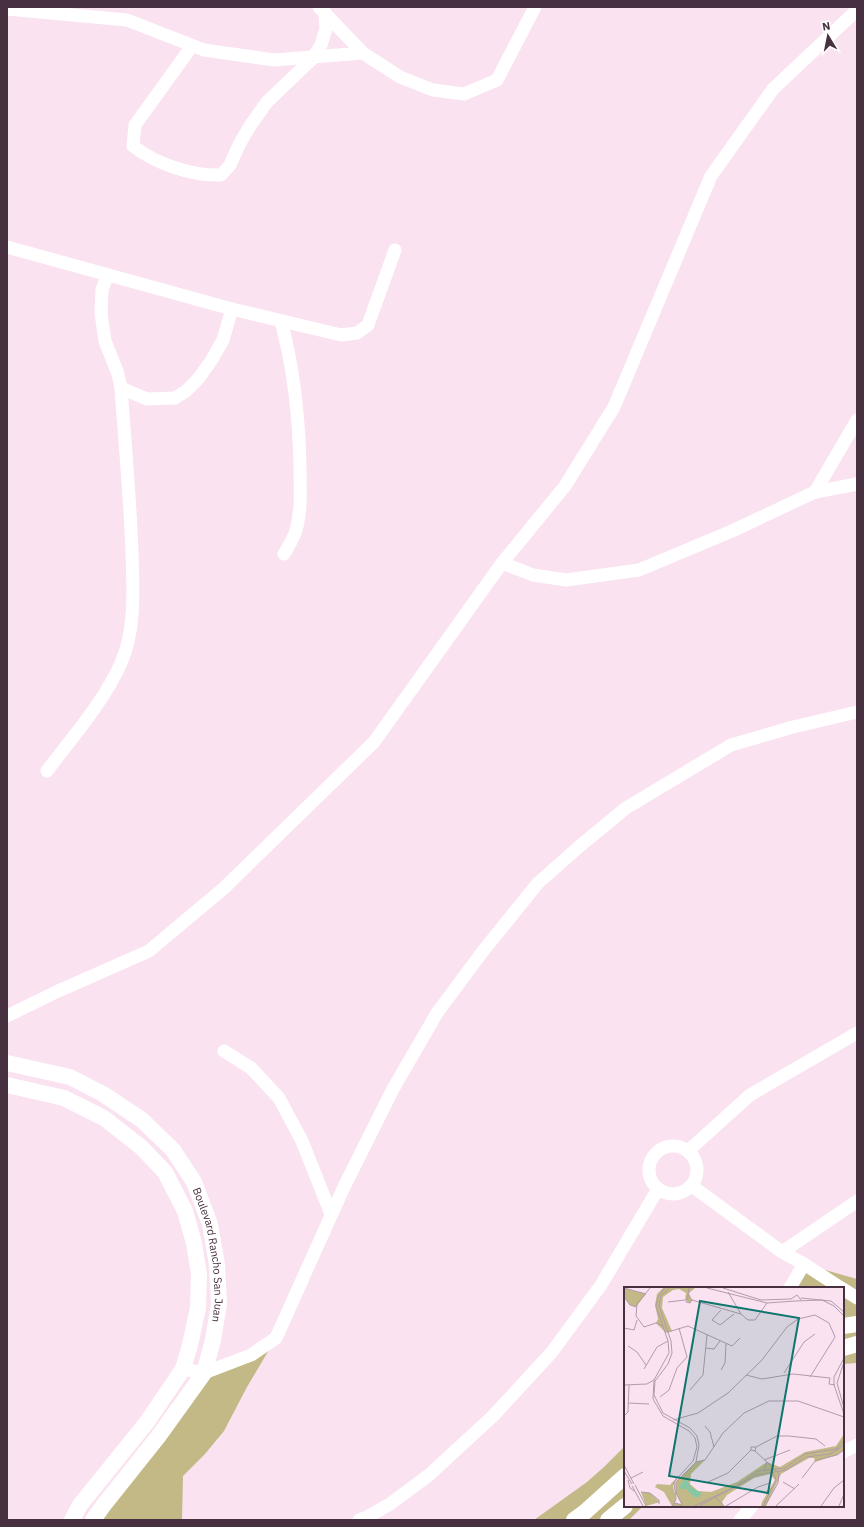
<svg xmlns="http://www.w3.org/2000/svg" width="864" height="1527" font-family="'IBM Plex Sans',sans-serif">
  <rect width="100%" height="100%" fill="#fae2f1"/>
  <!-- green -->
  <g fill="#c2b987">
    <polygon points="804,1264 857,1279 857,1363 843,1364 843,1288 785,1288"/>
    <polygon points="276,1338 247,1387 224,1431 205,1454 183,1476 182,1520 93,1520 204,1373"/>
    <polygon points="625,1446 625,1506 643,1506 629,1520 534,1520 587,1482 604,1467"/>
  </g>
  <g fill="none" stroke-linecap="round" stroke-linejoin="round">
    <!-- minor -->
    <g stroke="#fff" stroke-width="13">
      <polyline points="7,9 127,20 204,50 274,60 363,53 319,7"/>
      <path d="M 192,46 L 135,125 L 133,146 C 156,164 192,176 221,175 L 230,165 L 240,143 L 250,126 L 267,102 L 313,58 L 321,45 L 326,29 L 325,12"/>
      <polyline points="363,53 400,77 433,90 464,94 497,80 535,7"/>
      <polyline points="7,247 232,309 341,335 357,333 368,325 395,250"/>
      <path d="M 281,321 C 294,369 299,417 300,466 C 300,487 302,510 296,530 C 294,538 288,547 284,554"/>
      <polyline points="121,388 147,399 175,398 186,391 198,379 211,361 223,340 232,309"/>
      <polyline points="815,492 857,420"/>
      <polyline points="502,563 533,575 566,580 639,570 732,531 815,492 857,484"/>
      <path d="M 47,771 C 71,739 105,700 121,663 C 136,629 133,589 132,552 C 130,498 125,443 121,388 L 118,374 L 105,341 L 101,313 L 102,290 L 107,276"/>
      <polyline points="7,1016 56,992 149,951 224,888 374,742 502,563 565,486 614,407 711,176 773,89 857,10"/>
      <polyline points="224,1051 251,1068 279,1098 302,1141 331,1214"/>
      <circle cx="673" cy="1170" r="24"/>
      <polyline points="688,1151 750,1095 857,1033"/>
      <polyline points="692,1186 782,1252 804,1264"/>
      <polyline points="782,1252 857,1201"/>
      <polyline points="790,1288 804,1264 841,1288"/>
      <polyline points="843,1289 857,1298"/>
      <polyline points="183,1369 204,1373 251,1355 276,1338 343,1189 393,1089 437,1013 483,951 538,883 581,845 626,808 731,745 793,727 857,712"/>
      <polyline points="843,1452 857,1445"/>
      <polyline points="359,1520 367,1517 390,1504 429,1475 493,1416 552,1352 601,1285 658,1189"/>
      <polyline points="740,1520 752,1506"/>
    </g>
    <!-- tertiary -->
    <g stroke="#fff" stroke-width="16">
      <path id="s1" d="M 7,1063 L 70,1077 L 103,1094 L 142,1120 L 173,1150 L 194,1182 L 210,1224 L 217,1265 L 219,1304 L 213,1340 L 204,1373 L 158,1437 L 103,1506 L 93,1520"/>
      <polyline points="7,1085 64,1098 104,1118 141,1147 165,1172 185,1211 194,1243 199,1274 198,1308 190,1345 183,1369 147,1422 80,1505 72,1520"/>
      <polyline points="843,1326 857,1324"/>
      <polyline points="843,1348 857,1344"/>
      <polyline points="574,1520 585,1512 625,1476"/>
      <polyline points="608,1520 625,1506"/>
    </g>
  </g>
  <g text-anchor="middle" stroke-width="3" stroke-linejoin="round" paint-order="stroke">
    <!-- street labels -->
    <g font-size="11" fill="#473040" stroke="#fff">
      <text dy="4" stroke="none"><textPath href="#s1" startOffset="305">Boulevard Rancho San Juan</textPath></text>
    </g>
  </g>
  <!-- overview -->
  <g transform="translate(624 1287)">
    <rect width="220" height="220" fill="#fae2f1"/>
    <path d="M 0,1 L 22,7 L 12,20 L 6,18 L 0,10 ZM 39,1 L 71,1 L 65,6 L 68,13 L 66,16 L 61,13 L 62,6 L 55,2 L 49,3 L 39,10 L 38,21 L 48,44 L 42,46 L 32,36 L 34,32 L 31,18 L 33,7 ZM 220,147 L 220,163 L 213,168 L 191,175 L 190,171 L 185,171 L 157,187 L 142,219 L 137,219 L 138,215 L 151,193 L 146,187 L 130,191 L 103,208 L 98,215 L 100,219 L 48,219 L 40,205 L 31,200 L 33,197 L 46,198 L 55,188 L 49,199 L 52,212 L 50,216 L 57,217 L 52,206 L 52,195 L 72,175 L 81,173 L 67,187 L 66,197 L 74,204 L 87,205 L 113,195 L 143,175 L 156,180 L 181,165 L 212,159 ZM 17,205 L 26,206 L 36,215 L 22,219 Z" fill="#c2b987"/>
    <path d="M 62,192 L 68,201 L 78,206 L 75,210 L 70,210 L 62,202 L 55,202 L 57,196 Z" fill="#88c7a4"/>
    <path fill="none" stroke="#b29baa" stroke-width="1" d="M 0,1 L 22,7M 26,1 L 13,17 L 12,29 L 20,40 L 32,36 L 39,39M 41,1 L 34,10 L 32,19 L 44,54 L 45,66 L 30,93 L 29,112 L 39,129 L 65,144 L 71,151 L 73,160 L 69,174 L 50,195 L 52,212 L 50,217M 45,1 L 37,9 L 35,19 L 47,54 L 48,66 L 44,77 L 31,94 L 30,108 L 39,126 L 66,141 L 73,149 L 75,158 L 72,175 L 52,195 L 52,206 L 58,217M 65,1 L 64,9 L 68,13 L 117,27 L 104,5M 83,1 L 143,16 L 171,14M 99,1 L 137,13 L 167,12 L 173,8 L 177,13M 64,9 L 62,15 L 66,16 L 68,13M 0,10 L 6,18 L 12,20M 177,11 L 207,14 L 220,25M 171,14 L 198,13 L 210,19 L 220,29M 44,15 L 61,13M 97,23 L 88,33 L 96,38 L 110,27M 117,27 L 124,33 L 131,33 L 143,16M 0,41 L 10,43 L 13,33M 44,45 L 64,39 L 108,59 L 116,51M 4,59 L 13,65 L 22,78M 82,61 L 90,62 L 96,54M 220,71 L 210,90 L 210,98 L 220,127M 220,75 L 213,96 L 220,121M 20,82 L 33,60 L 44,54M 97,83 L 101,76 L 102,57M 160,86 L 180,55 L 191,47M 122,88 L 138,92 L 169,87 L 206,91M 206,91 L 205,97 L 211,98M 0,98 L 23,97 L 30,93M 66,103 L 79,88 L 83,48M 36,110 L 45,103 L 53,81 L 63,70 L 55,41M 4,116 L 25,117M 0,129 L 4,125 L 5,98M 49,133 L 74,126 L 104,106 L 138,73 L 163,40 L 174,32 L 191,28 L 205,36 L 211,50 L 186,90M 81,139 L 86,145 L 90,160M 132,160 L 153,149 L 165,149 L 192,152 L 201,159M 131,164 L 132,160 L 127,160 L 127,163 L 131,164 L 143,175M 140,173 L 166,163M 72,175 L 81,173 L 99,146 L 120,126 L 145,114 L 174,114 L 220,130M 0,178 L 10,197M 0,184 L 8,197M 140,184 L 143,175 L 155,187 L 154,196 L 141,219M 7,191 L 19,185M 178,191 L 192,173 L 213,168 L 220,163M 4,193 L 6,201 L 10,204M 84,195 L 104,186 L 127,163M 159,195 L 171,202M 11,198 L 22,219M 8,199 L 19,219M 17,205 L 26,206 L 35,213 L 35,217M 91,210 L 100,219M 48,219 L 52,216 L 59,219M 70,219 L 113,199 L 134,184 L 161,181 L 181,167 L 212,162 L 220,153M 75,219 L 133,188 L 162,183 L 182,170 L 206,167 L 220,158M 102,219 L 134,200 L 146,196M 139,219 L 152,193 L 149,185M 152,219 L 175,197M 197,219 L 210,201 L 220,193M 215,219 L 220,207"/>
    <path fill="#0f766e" fill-opacity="0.15" stroke="#0f766e" stroke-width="2" d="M 76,14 L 175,31 L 144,206 L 45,189 Z"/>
    <rect width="220" height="220" fill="none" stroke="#473040" stroke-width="2"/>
  </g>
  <!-- border -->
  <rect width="864" height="1527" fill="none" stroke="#473040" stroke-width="16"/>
  <!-- north arrow -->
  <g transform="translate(828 36) rotate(350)" stroke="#ffffff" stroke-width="3" paint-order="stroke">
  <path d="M0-3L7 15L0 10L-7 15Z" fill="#473040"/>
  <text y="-6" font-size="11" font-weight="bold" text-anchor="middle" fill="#473040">N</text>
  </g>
</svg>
